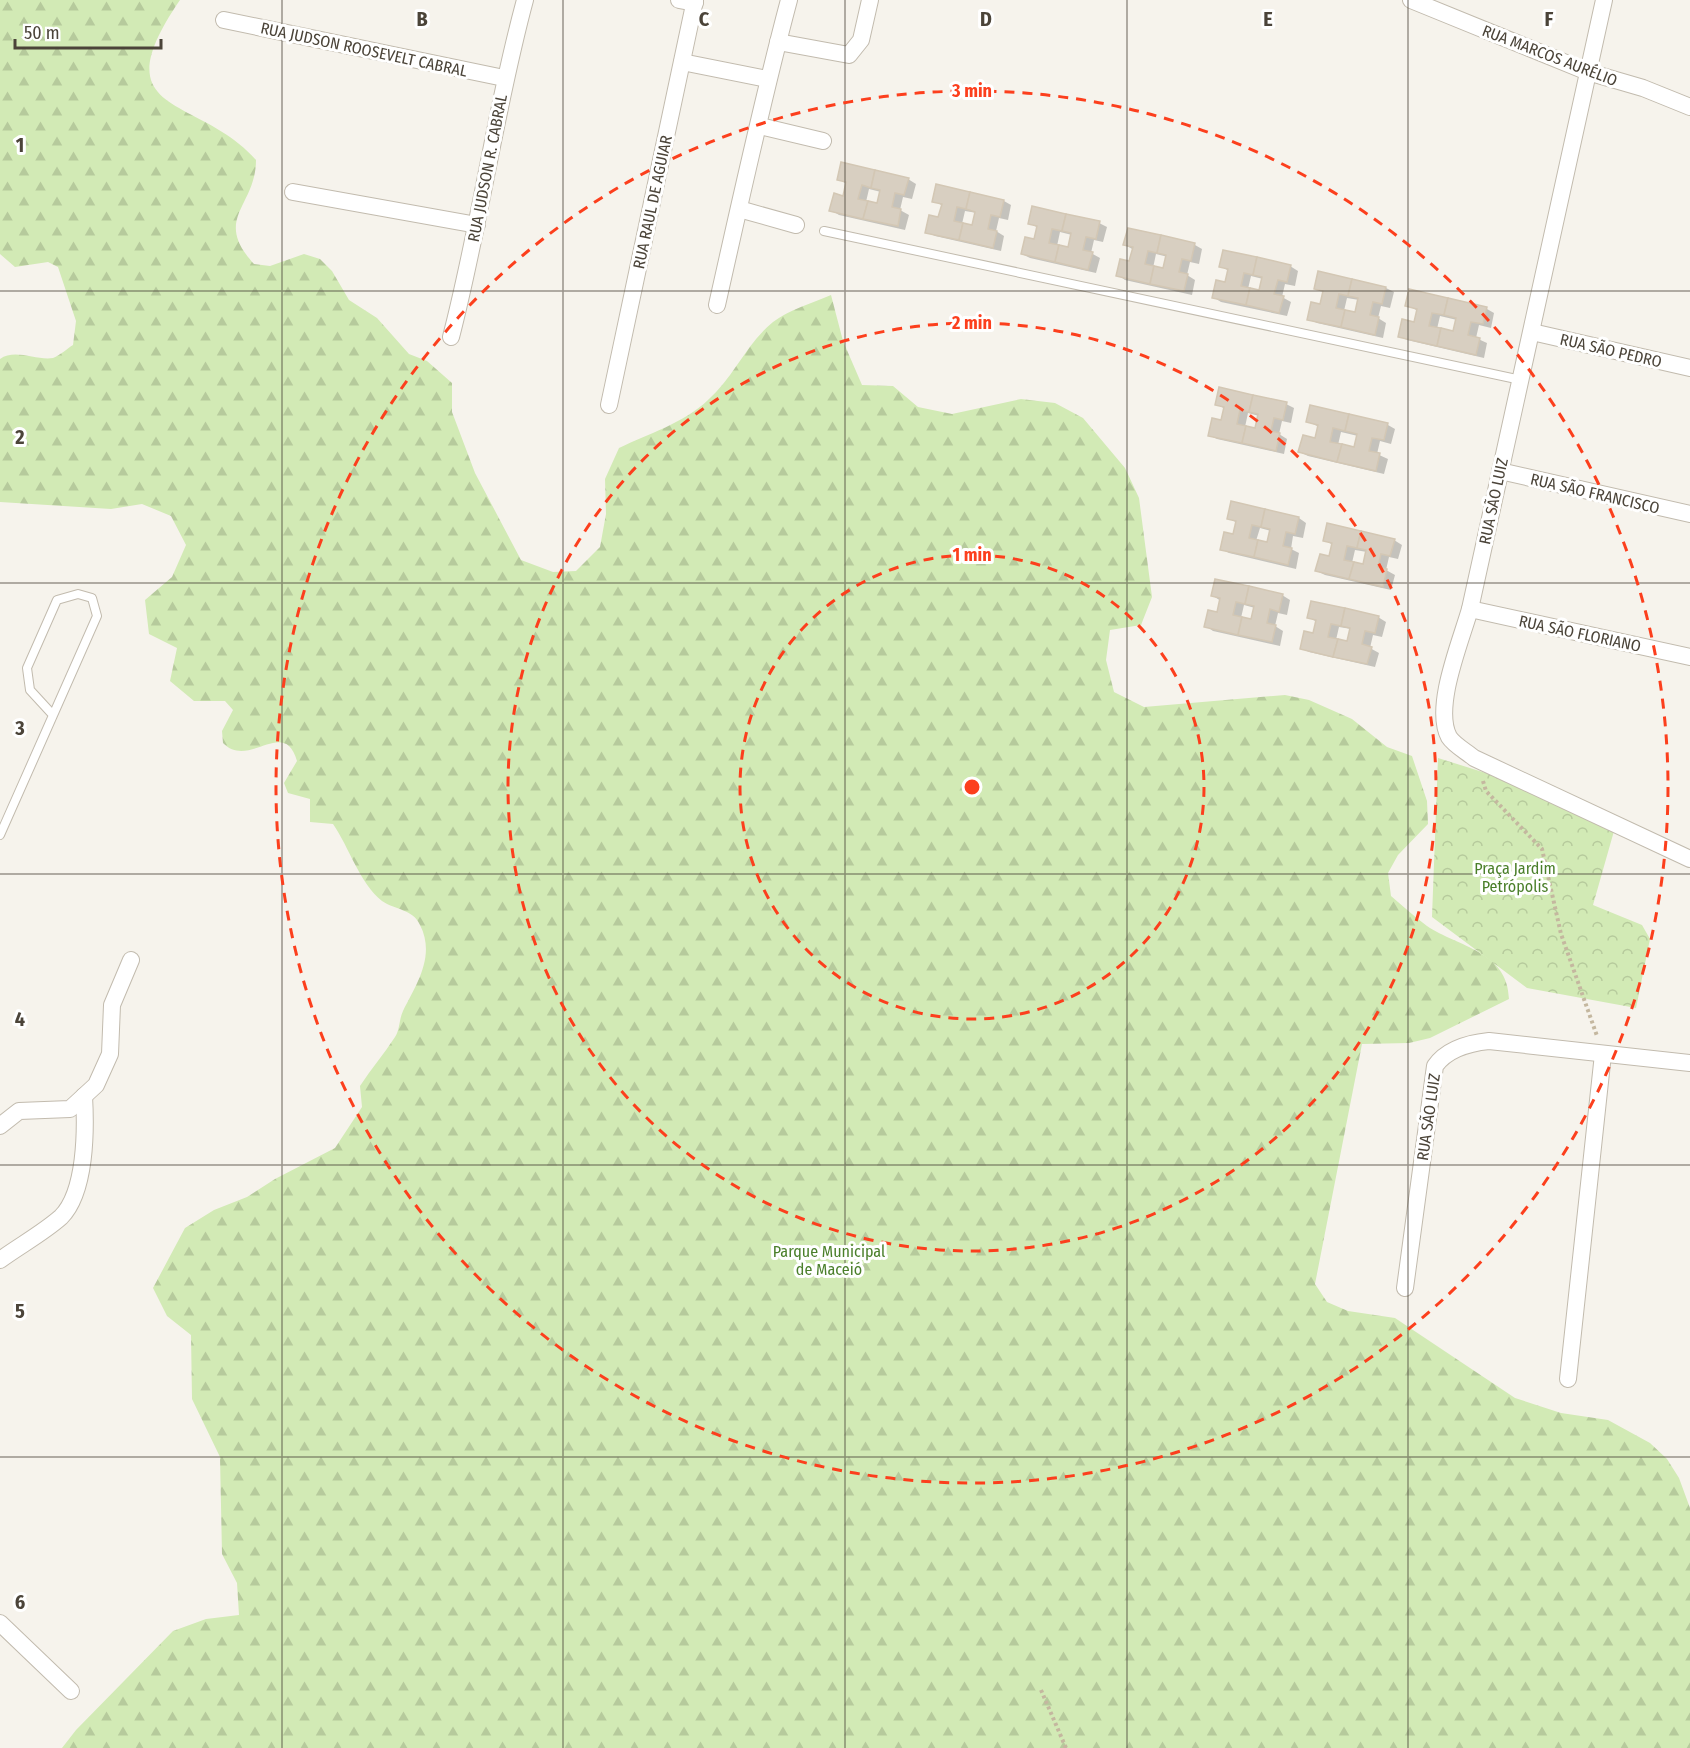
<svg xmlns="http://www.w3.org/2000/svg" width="1690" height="1748" font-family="'Fira Sans Condensed',sans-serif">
  <defs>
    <pattern id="forest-firs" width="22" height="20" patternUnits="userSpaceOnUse" patternTransform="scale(1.5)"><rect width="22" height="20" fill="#d2eab5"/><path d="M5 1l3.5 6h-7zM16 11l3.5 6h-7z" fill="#b6ca9c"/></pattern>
    <pattern id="park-crowns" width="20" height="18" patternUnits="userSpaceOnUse" patternTransform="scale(1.5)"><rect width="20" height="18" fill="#d2eab5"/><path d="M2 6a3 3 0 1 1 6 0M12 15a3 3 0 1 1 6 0" fill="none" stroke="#b6ca9c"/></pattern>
  </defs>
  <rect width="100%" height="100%" fill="#f6f3ec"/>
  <!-- forest -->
  <path fill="url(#forest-firs)" d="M 0,0 L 180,0 C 99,118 198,94 256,160 C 256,207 212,218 254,264 L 270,266 L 304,254 L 320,259 L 332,271 L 349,300 L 377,318 L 409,354 L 427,361 L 452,383 L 452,412 L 475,473 L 521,560 L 553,572 L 576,571 L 600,547 L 606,514 L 605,479 L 619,448 C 648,434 684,423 708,400 C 734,377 746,344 773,322 C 789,310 812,303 831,295 L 843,341 L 862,385 L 893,386 L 918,407 L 952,414 L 1021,399 L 1055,403 L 1083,418 L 1125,468 L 1139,498 L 1152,597 L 1141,625 L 1110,630 L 1106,660 L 1114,692 L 1144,707 L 1285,695 L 1309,700 L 1352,719 L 1387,747 L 1412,756 L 1427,801 L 1428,824 L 1398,855 L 1388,873 L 1391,896 C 1403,906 1415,917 1427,926 C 1458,947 1508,951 1509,999 L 1430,1038 L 1409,1043 L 1362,1044 L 1315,1284 L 1327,1302 L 1348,1311 L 1395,1318 L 1515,1398 L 1561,1413 L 1608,1420 L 1650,1443 L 1667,1459 L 1679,1478 L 1690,1508 L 1690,1748 L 62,1748 L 76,1730 L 173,1631 L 206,1619 L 239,1615 L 237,1583 L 222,1554 L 220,1457 L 192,1399 L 191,1335 L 167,1316 L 153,1288 L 185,1228 L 214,1210 L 247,1197 L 275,1179 L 335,1148 L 362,1107 L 360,1086 C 371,1069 384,1054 395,1037 C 400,1030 399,1019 403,1011 C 416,985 436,956 420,925 C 413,909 395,910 382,901 C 360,884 349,847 333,824 L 310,822 L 310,799 L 288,793 L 284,783 L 297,761 C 284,716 249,770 223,743 L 222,731 L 233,710 L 225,701 L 194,701 L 170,681 L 177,648 L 149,634 L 145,600 L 172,577 L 186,545 L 171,516 L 142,504 L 111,509 L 0,502 L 0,359 C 15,348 37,361 53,358 C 59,356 68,348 73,345 L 76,321 L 58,267 L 48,262 L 15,267 L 0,254 Z"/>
  <!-- park -->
  <polygon fill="url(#park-crowns)" points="1438,758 1489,774 1614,831 1593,905 1642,925 1650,939 1636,1008 1527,988 1432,917"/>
  <!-- shadow -->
  <g fill="#0003" fill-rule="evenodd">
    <path d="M 838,179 L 908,179 L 916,184 L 912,199 L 903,197 L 900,210 L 909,215 L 905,230 L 839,215 L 831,210 L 844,197 L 847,184 ZM 869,189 L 881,192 L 878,205 L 866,202 Z"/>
    <path d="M 934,201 L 1004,201 L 1011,205 L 1008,220 L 999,218 L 996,231 L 1004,236 L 1001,251 L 935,236 L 927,232 L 939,219 L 943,206 ZM 965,211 L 977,213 L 973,227 L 962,224 Z"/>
    <path d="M 1030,223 L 1099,223 L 1107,227 L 1103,242 L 1094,240 L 1091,253 L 1100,258 L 1096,273 L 1030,258 L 1022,254 L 1035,241 L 1038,228 ZM 1060,232 L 1072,235 L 1069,249 L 1057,246 Z"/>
    <path d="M 1129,230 L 1195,245 L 1202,249 L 1199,264 L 1190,262 L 1187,275 L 1195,280 L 1192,295 L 1125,280 L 1118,275 L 1131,262 L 1134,250 L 1125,245 ZM 1156,254 L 1168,257 L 1165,270 L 1153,268 Z"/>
    <path d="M 1220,266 L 1290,266 L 1298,271 L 1295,286 L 1285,284 L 1282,297 L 1291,302 L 1287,316 L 1221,302 L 1213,297 L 1226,284 L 1229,271 ZM 1251,276 L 1263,279 L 1260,292 L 1248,289 Z"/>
    <path d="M 1319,273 L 1386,288 L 1394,292 L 1390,308 L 1381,306 L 1378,318 L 1386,323 L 1383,338 L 1317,323 L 1309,319 L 1322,306 L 1325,293 L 1316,288 ZM 1347,298 L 1359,300 L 1356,314 L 1344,311 Z"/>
    <path d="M 1410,291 L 1487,309 L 1494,313 L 1491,328 L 1479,325 L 1476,338 L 1487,343 L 1484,358 L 1407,340 L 1399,336 L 1415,324 L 1418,311 L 1407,305 ZM 1440,316 L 1457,320 L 1454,333 L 1437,329 Z"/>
    <path d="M 1217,404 L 1286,404 L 1294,408 L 1291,423 L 1282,421 L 1279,434 L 1287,439 L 1284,454 L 1217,439 L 1209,435 L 1222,422 L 1225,409 ZM 1248,413 L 1259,416 L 1256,430 L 1245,427 Z"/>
    <path d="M 1311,406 L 1388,425 L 1395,429 L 1391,444 L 1380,441 L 1377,454 L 1388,459 L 1384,474 L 1308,456 L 1300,452 L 1316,440 L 1319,427 L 1307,421 ZM 1341,432 L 1358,436 L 1355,449 L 1338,445 Z"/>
    <path d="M 1232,503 L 1299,518 L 1306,523 L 1303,538 L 1293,536 L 1291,549 L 1299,553 L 1296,569 L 1229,553 L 1222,549 L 1234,536 L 1237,523 L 1229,518 ZM 1260,528 L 1271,531 L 1268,544 L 1256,541 Z"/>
    <path d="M 1324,540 L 1394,540 L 1402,545 L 1398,559 L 1389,557 L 1386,570 L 1395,575 L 1391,590 L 1325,575 L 1317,571 L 1330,558 L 1333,545 ZM 1355,550 L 1367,552 L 1364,565 L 1352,563 Z"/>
    <path d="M 1282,595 L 1290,600 L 1287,615 L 1278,613 L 1275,626 L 1283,631 L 1280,646 L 1213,631 L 1206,626 L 1218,613 L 1221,601 L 1213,596 ZM 1244,605 L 1255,608 L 1252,621 L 1241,618 Z"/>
    <path d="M 1308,617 L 1378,617 L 1386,622 L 1382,637 L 1373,635 L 1370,648 L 1379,653 L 1375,667 L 1309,652 L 1301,648 L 1314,635 L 1317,622 ZM 1339,627 L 1351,629 L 1348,643 L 1336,640 Z"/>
  </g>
  <!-- building -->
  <g fill="#d8cfc1" stroke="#d3c7b4" stroke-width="1.5">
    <polygon points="841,162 875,170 871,188 862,185 858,199 868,201 863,219 829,211 834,193 843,196 846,182 837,180"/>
    <polygon points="875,170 909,178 904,195 895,193 892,207 901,209 898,226 863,219 868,201 877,203 880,190 871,188"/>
    <polygon points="936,184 970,192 966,209 957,207 954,221 963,223 959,240 925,233 929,215 938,217 942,204 932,202"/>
    <polygon points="970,192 1004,200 1000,217 991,215 988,229 997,231 993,248 959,240 963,223 972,225 975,212 966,209"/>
    <polygon points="1032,206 1066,214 1062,231 1052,229 1049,243 1059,245 1055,262 1021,254 1025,237 1034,239 1037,226 1028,224"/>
    <polygon points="1066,214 1100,221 1096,239 1086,237 1083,250 1093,252 1088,270 1055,262 1059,245 1068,247 1071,233 1062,231"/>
    <polygon points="1128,228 1161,235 1157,253 1148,251 1145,264 1154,266 1150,284 1116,276 1120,259 1129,261 1133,247 1123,245"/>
    <polygon points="1161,235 1195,243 1191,261 1182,259 1179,272 1188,274 1184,291 1150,284 1154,266 1163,268 1166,255 1157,253"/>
    <polygon points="1223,250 1257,257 1253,275 1244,273 1241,286 1250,288 1246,305 1212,298 1216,280 1225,282 1228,269 1219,267"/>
    <polygon points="1257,257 1291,265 1287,282 1278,280 1274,294 1284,296 1279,313 1246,305 1250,288 1259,290 1262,277 1253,275"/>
    <polygon points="1318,271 1352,279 1348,296 1339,294 1336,308 1345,310 1341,327 1307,320 1311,302 1320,304 1323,291 1314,289"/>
    <polygon points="1352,279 1386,287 1382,304 1373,302 1370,315 1379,317 1375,335 1341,327 1345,310 1355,312 1358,298 1348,296"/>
    <polygon points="1409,289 1448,298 1444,315 1432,313 1429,326 1441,328 1437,346 1398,337 1402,319 1414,322 1417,309 1405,306"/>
    <polygon points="1448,298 1487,307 1483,324 1471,322 1468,335 1480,338 1476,355 1437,346 1441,328 1453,331 1456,318 1444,315"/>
    <polygon points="1219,387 1253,395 1249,412 1240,410 1237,424 1246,426 1242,443 1208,436 1212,418 1221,420 1224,407 1215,405"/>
    <polygon points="1253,395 1287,402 1283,420 1274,418 1271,431 1280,433 1276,451 1242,443 1246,426 1255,428 1258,414 1249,412"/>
    <polygon points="1310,405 1349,414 1345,431 1333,428 1330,442 1342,444 1337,462 1298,452 1303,435 1315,438 1318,425 1306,422"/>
    <polygon points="1349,414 1388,423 1384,440 1372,438 1369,451 1380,453 1376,471 1337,462 1342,444 1354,447 1357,434 1345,431"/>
    <polygon points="1231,501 1265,509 1261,527 1252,525 1249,538 1258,540 1254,557 1220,550 1224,532 1233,534 1236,521 1227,519"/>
    <polygon points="1265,509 1299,517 1295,534 1286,532 1283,546 1292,548 1288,565 1254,557 1258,540 1267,542 1270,529 1261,527"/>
    <polygon points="1327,523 1361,531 1357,548 1347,546 1344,560 1354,562 1349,579 1315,571 1320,554 1329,556 1332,543 1323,541"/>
    <polygon points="1361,531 1395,539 1390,556 1381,554 1378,567 1387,569 1383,587 1349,579 1354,562 1363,564 1366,550 1357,548"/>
    <polygon points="1215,579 1249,586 1245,604 1236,602 1233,615 1242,617 1238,635 1204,627 1208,610 1217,612 1220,598 1211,596"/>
    <polygon points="1249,586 1283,594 1279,612 1270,609 1267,623 1276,625 1272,642 1238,635 1242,617 1251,619 1254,606 1245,604"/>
    <polygon points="1311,601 1345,608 1341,626 1331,624 1328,637 1338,639 1333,657 1300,649 1304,631 1313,633 1316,620 1307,618"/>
    <polygon points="1345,608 1379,616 1375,633 1365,631 1362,644 1372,647 1367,664 1333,657 1338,639 1347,641 1350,628 1341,626"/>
  </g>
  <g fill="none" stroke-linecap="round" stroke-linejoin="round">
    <!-- lane casing -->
    <g stroke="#c2bbae" stroke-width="10">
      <g id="lane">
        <polyline points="824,231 1521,380"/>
        <polyline points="0,835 97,616 92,598 78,594 57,600 27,668 30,690 53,715"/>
      </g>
    </g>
    <!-- street casing -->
    <g stroke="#c2bbae" stroke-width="18">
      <g id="street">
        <polyline points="679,0 695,3"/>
        <polyline points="1411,0 1588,72 1643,88 1690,107"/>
        <path d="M 1604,0 L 1470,609 C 1461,641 1433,707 1449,737 C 1454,745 1467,752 1474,758 L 1690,859"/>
        <polyline points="224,20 504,78"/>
        <polyline points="778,42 849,55 861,40 870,0"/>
        <polyline points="682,62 767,79"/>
        <polyline points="760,126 823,141"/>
        <polyline points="293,192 477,225"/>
        <polyline points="739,209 796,225"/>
        <path d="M 717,305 C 740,203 762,101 789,0"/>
        <polyline points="1532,332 1690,368"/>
        <path d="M 451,337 C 480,225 495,111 525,0"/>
        <polyline points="609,405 695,0"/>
        <polyline points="1500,471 1690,514"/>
        <polyline points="1470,609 1690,657"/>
        <polyline points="0,1126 19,1111 70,1109 96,1085 110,1054 112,1005 131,960"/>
        <path d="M 0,1260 C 19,1246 43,1233 61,1217 C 86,1192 86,1130 84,1096"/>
        <path d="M 1405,1288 L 1435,1066 C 1447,1049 1469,1043 1489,1041 L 1690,1063"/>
        <polyline points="1568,1379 1603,1054"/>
        <polyline points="0,1623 71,1691"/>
      </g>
    </g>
    <!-- path -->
    <g stroke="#c4b79f" stroke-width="4" stroke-dasharray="3 3" stroke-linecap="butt">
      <polyline points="1483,781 1486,791 1542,849 1561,934 1597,1036"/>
      <polyline points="1041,1690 1066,1748"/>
    </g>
    <!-- lane -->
    <use href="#lane" stroke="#fff" stroke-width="8"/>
    <!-- street -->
    <use href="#street" stroke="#fff" stroke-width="16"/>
  </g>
  <!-- grid -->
  <path fill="none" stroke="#4b4439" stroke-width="1.5" stroke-opacity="0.55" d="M 282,0 L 282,1748M 563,0 L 563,1748M 845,0 L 845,1748M 1127,0 L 1127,1748M 1408,0 L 1408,1748M 0,291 L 1690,291M 0,583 L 1690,583M 0,874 L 1690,874M 0,1165 L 1690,1165M 0,1457 L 1690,1457"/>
  <!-- distance rings -->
  <g fill="none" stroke="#fc3f1d" stroke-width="3" stroke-dasharray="10 8">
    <circle cx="972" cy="787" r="232"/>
    <circle cx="972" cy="787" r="464"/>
    <circle cx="972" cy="787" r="696"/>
  </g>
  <g text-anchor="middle" stroke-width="6" stroke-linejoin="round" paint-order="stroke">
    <!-- street labels -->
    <g font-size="16" fill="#4b4439" stroke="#fff">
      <text transform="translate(364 49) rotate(12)" y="6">RUA JUDSON ROOSEVELT CABRAL</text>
      <text transform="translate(1550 55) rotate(21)" y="6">RUA MARCOS AURÉLIO</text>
      <text transform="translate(487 168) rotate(-79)" y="6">RUA JUDSON R. CABRAL</text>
      <text transform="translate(652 202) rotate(-78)" y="6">RUA RAUL DE AGUIAR</text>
      <text transform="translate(1611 350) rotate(13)" y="6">RUA SÃO PEDRO</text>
      <text transform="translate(1595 493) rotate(13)" y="6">RUA SÃO FRANCISCO</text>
      <text transform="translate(1493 501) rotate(-78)" y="6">RUA SÃO LUIZ</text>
      <text transform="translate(1580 633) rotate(12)" y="6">RUA SÃO FLORIANO</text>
      <text transform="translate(1428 1117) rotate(-82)" y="6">RUA SÃO LUIZ</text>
    </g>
    <!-- park labels -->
    <g font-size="16" fill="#4a7f2a" stroke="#fff">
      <text x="1515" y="874">Praça Jardim<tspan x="1515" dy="18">Petrópolis</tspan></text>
      <text x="829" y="1257">Parque Municipal<tspan x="829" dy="18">de Maceió</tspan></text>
    </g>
  </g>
  <g font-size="20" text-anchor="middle" font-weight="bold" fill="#4b4439" stroke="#fff" stroke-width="6" stroke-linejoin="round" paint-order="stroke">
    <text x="422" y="26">B</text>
    <text x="704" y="26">C</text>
    <text x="986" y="26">D</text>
    <text x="1268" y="26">E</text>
    <text x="1549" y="26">F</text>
    <text x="20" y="152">1</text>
    <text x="20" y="444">2</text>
    <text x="20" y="735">3</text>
    <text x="20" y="1026">4</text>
    <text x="20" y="1318">5</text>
    <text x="20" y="1609">6</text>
  </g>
  <circle cx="972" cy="787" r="9" fill="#fc3f1d" stroke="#fff" stroke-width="3"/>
  <g font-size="18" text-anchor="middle" font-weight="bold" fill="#fc3f1d" stroke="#fff" stroke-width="6" stroke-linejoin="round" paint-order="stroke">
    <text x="972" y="97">3 min</text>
    <text x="972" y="329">2 min</text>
    <text x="972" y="561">1 min</text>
  </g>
  <!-- scale -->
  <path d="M15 39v9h146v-9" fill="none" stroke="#4b4439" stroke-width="3"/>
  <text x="24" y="39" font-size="18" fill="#4b4439" stroke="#ffffff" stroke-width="4.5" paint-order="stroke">50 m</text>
</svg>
